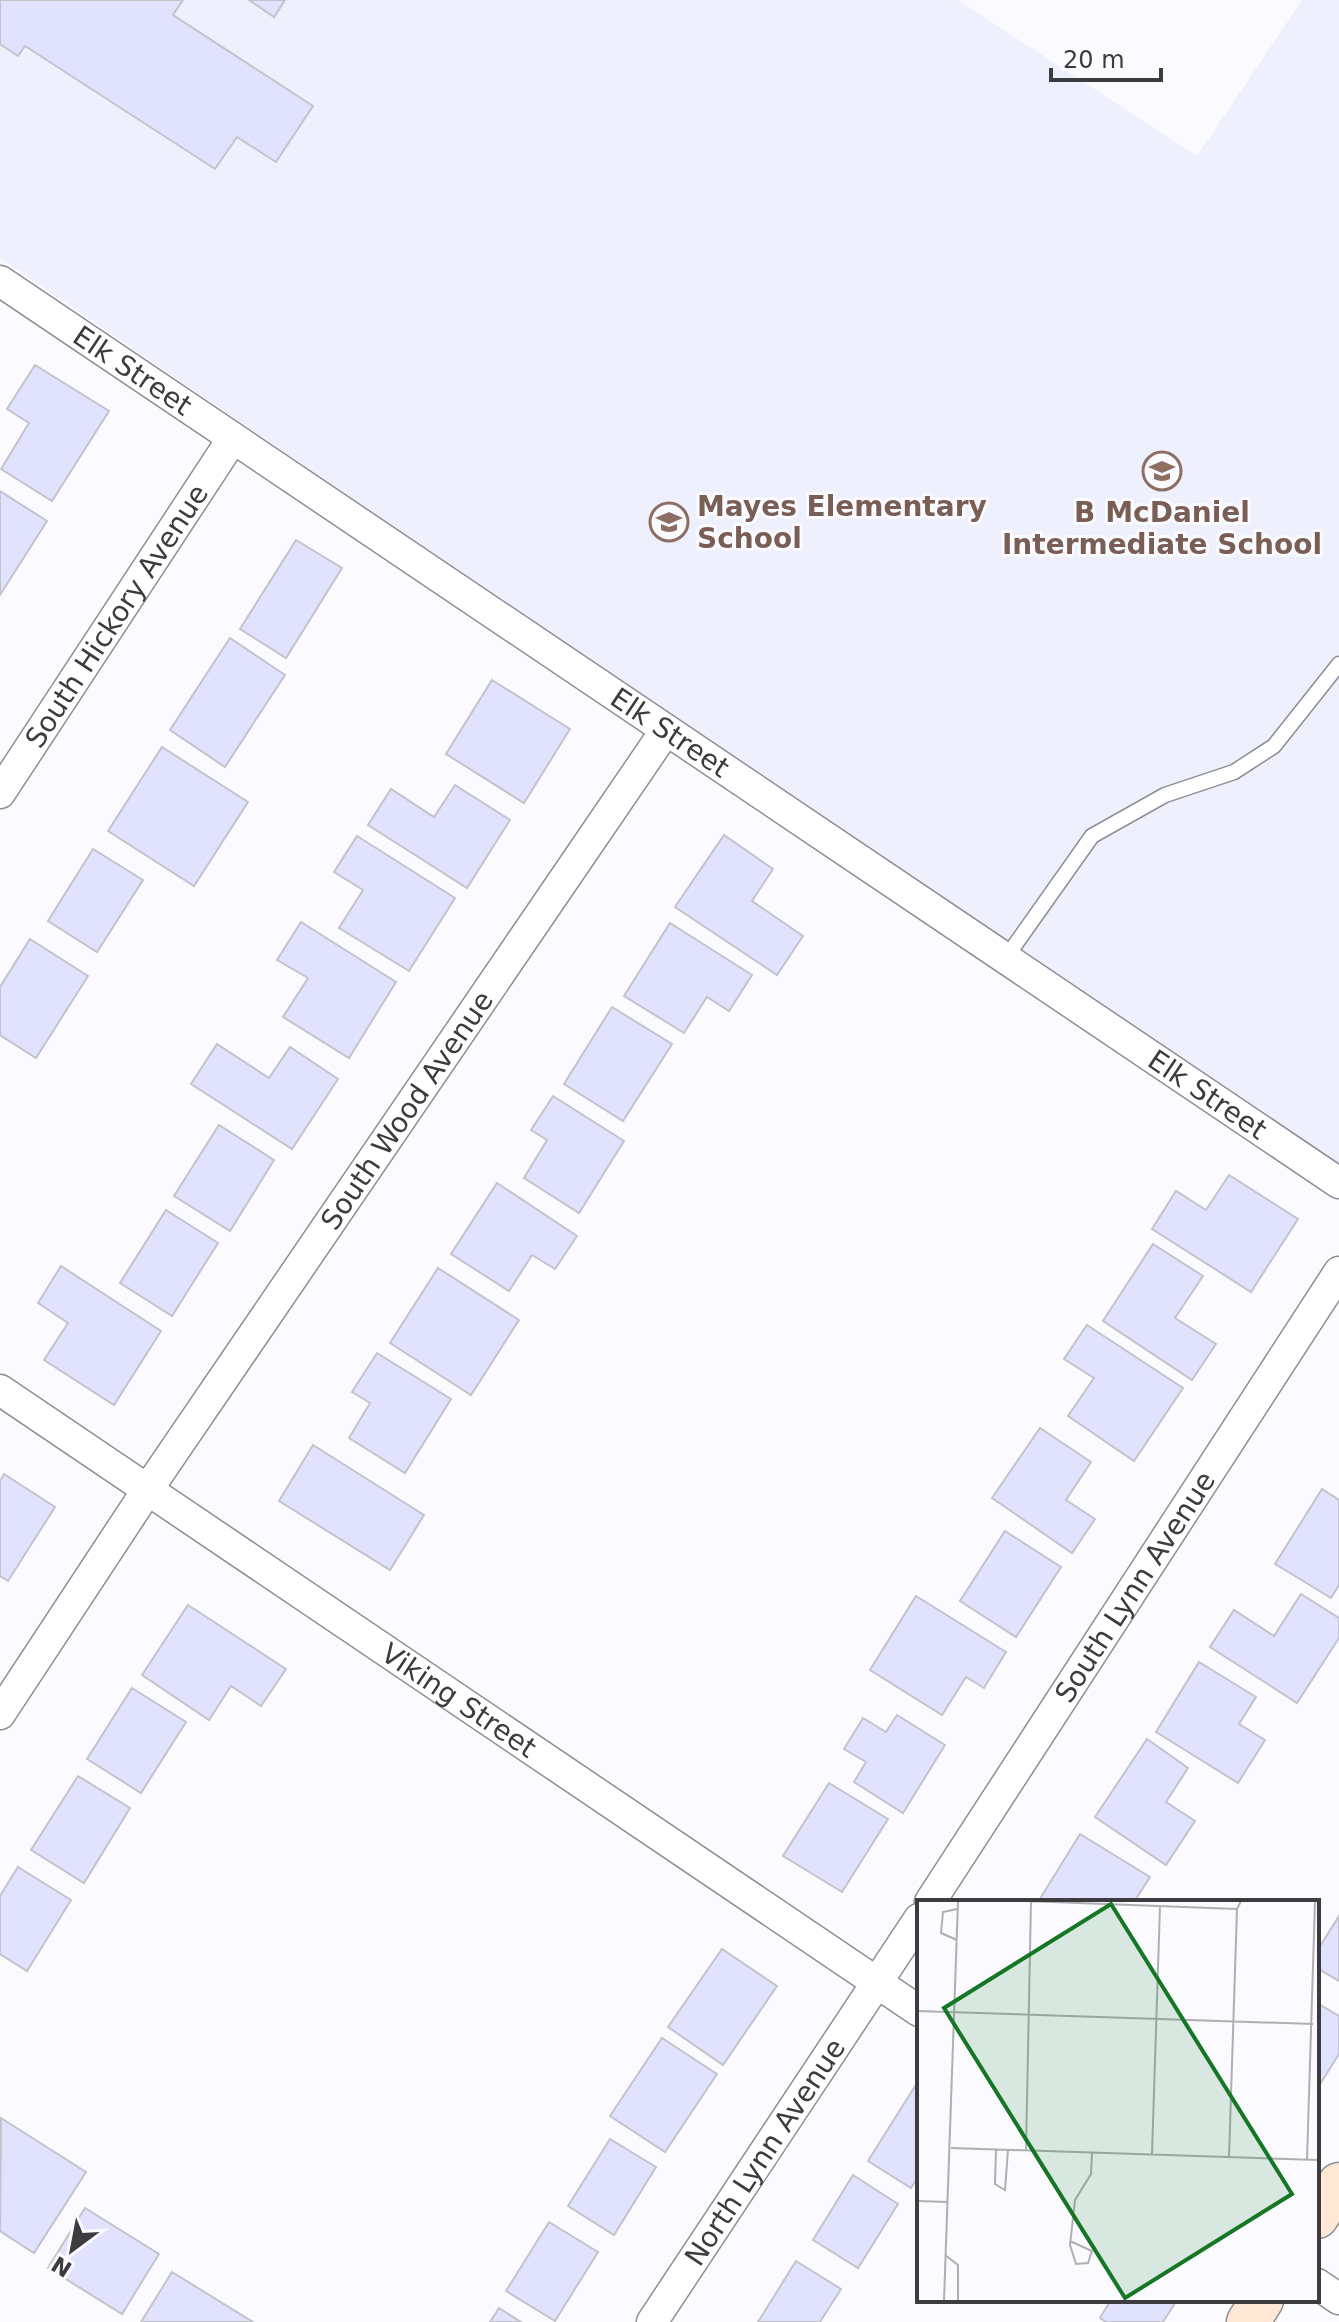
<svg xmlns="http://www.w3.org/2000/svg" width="1339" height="2322" font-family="'DejaVu Sans',sans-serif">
  <rect width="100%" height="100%" fill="#fbfbff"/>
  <!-- built -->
  <polygon fill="#eff0fd" points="0,0 958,0 1197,156 1302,0 1339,0 1339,1165 774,786 0,258"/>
  <!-- building -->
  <g fill="#e0e2fe" stroke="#c2c3cb" stroke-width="2">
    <polygon points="0,0 183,0 173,15 313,106 276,162 237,137 215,169 25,46 18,56 0,44"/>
    <polygon points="249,0 285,0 274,17"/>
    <polygon points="35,365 109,411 52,501 1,469 29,423 7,409"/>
    <polygon points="0,491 47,521 0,595"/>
    <polygon points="296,540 342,568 286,658 240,629"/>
    <polygon points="230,638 285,675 225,767 170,730"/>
    <polygon points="492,680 570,729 524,803 446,754"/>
    <polygon points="162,747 248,802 194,886 108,831"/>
    <polygon points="455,785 510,820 467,888 368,825 391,789 434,817"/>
    <polygon points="724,835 773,869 752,901 803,936 777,975 675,907"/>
    <polygon points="357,836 455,898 409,971 339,928 363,890 334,872"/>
    <polygon points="93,849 143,880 97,952 48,921"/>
    <polygon points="301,922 396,982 349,1058 283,1017 308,978 277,960"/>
    <polygon points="670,923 752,975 729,1011 707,997 684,1033 624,996"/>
    <polygon points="30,939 88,976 36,1058 0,1035 0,987"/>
    <polygon points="612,1007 672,1044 623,1121 564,1084"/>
    <polygon points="217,1044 269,1078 290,1047 338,1079 292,1149 191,1084"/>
    <polygon points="553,1096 624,1141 579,1213 524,1178 547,1140 531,1130"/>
    <polygon points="219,1125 274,1160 230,1231 174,1196"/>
    <polygon points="1229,1175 1298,1219 1251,1292 1152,1229 1176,1191 1206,1210"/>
    <polygon points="497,1183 577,1236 555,1269 532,1255 509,1291 451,1254"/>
    <polygon points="166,1210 218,1243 172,1316 120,1283"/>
    <polygon points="1153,1244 1203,1276 1175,1318 1216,1344 1192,1380 1103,1321"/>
    <polygon points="61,1266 161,1331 114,1405 44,1360 68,1323 38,1303"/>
    <polygon points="438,1268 519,1320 471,1395 390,1343"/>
    <polygon points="1087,1325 1183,1388 1134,1461 1068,1416 1094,1378 1064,1359"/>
    <polygon points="377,1353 451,1399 405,1473 349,1438 370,1403 352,1392"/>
    <polygon points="1040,1428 1091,1462 1066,1500 1095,1519 1072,1553 992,1498"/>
    <polygon points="313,1445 424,1515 390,1570 279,1501"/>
    <polygon points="4,1474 55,1507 8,1581 0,1576 0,1481"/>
    <polygon points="1322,1489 1339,1500 1339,1585 1331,1598 1275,1564"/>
    <polygon points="1005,1531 1061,1567 1016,1637 960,1601"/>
    <polygon points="1301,1594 1339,1618 1339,1638 1297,1703 1210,1647 1234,1610 1274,1636"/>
    <polygon points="916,1596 1006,1652 984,1688 966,1677 942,1715 870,1670"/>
    <polygon points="188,1605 286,1669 261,1706 231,1686 209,1720 142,1675"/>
    <polygon points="1199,1662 1256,1697 1239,1724 1265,1740 1238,1783 1156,1732"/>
    <polygon points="132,1688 186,1722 141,1793 87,1759"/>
    <polygon points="897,1715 945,1745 903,1813 854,1782 866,1762 844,1749 863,1718 886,1732"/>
    <polygon points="1147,1739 1188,1768 1166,1802 1195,1821 1166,1865 1095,1817"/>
    <polygon points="78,1776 130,1808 84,1883 31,1850"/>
    <polygon points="829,1783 888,1819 842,1892 783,1856"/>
    <polygon points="1080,1834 1150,1877 1134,1902 1038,1902"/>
    <polygon points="18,1867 71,1900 27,1971 0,1954 0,1896"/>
    <polygon points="1339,1916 1339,1981 1317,1968 1317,1951"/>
    <polygon points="722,1949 777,1986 723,2065 668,2027"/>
    <polygon points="1317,2003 1339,2016 1339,2054 1317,2089"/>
    <polygon points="662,2038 717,2074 665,2152 610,2116"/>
    <polygon points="917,2083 919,2084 919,2175 911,2188 868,2161"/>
    <polygon points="1,2118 86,2172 34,2253 0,2231"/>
    <polygon points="610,2139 656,2167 614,2235 568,2206"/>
    <polygon points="853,2175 898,2204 858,2268 813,2240"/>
    <polygon points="85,2208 159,2254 122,2314 48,2268"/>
    <polygon points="549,2222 598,2252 555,2321 506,2291"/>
    <polygon points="796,2261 841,2289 820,2322 758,2322"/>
    <polygon points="172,2272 253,2322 141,2322"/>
    <polygon points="1111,2300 1177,2300 1163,2322 1106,2322 1100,2318"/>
    <polygon points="499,2308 521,2322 490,2322"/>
  </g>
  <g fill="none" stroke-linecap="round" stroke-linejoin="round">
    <!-- lane casing -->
    <g stroke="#8d8e96" stroke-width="17">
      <polyline id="lane" points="1005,959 1092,836 1165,795 1234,772 1274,746 1339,664"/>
    </g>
    <!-- street casing -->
    <g stroke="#8d8e96" stroke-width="33">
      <g id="street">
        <path id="s1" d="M 0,281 L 1339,1183"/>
        <path id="s2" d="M 0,793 L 233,438"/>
        <path id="s3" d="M 0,1390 L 919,2011"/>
        <path id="s4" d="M 0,1714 L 148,1489 L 666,730"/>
        <path id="s5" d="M 930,1902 L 1339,1272"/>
        <polyline points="1317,2284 1339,2299"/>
        <path id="s6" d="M 652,2322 L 919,1919"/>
      </g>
    </g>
    <!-- secondary casing -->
    <g stroke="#8d8e96" stroke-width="45">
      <g id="secondary">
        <polyline points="1317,2217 1339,2184"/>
        <polyline points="1248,2322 1262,2300"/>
      </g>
    </g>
    <!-- lane -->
    <use href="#lane" stroke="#fff" stroke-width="14"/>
    <!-- street -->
    <use href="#street" stroke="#fff" stroke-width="30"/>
    <!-- secondary -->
    <use href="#secondary" stroke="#fee7d4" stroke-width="42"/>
  </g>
  <!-- icons -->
  <defs>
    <g id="school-ring" transform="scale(2)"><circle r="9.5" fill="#fbfbff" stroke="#8d6e63" stroke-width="1.5"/><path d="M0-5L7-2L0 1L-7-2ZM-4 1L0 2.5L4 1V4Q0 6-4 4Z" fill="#8d6e63"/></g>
  </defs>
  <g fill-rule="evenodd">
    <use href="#school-ring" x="1162" y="471"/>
    <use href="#school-ring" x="669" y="522"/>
  </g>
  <g text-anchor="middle" stroke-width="6" stroke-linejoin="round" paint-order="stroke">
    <!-- street labels -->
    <g font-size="28" fill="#3c3c40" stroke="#fbfbff">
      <text dy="10" stroke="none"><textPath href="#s1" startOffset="160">Elk Street</textPath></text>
      <text dy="10" stroke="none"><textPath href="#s2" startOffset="212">South Hickory Avenue</textPath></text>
      <text dy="10" stroke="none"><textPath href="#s1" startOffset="808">Elk Street</textPath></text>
      <text dy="10" stroke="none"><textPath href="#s1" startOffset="1456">Elk Street</textPath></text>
      <text dy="10" stroke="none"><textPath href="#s4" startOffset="728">South Wood Avenue</textPath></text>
      <text dy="10" stroke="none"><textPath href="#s5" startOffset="376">South Lynn Avenue</textPath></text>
      <text dy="10" stroke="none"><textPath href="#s3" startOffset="554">Viking Street</textPath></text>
      <text dy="10" stroke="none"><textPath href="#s6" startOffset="204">North Lynn Avenue</textPath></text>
    </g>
    <!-- education labels -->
    <g font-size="28" font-weight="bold" fill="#785e54" stroke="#fbfbff" text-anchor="start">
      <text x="697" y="516">Mayes Elementary<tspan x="697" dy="32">School</tspan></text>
      <text x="1162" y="522" text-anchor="middle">B McDaniel<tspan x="1162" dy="32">Intermediate School</tspan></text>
    </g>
  </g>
  <!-- overview -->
  <g transform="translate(917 1900)">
    <rect width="402" height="402" fill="#fbfbff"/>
    <path fill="none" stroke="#afafb3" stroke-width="2" d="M 108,1 L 320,9M 40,40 L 24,33 L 26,12 L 40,9M 0,111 L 396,124M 34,248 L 402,260M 79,249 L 78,284 L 88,290 L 91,250M 109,250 L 114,1M 235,254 L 243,6M 312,257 L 320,9 L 324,1M 390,260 L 398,1M 0,301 L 31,302M 153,341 L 175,351 L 171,363 L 159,364 L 153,345 L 158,300 L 174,274 L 175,252M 28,355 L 41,365 L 41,401M 27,401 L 41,1"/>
    <path fill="#157626" fill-opacity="0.15" stroke="#157626" stroke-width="4" d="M 194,4 L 375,294 L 208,398 L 27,108 Z"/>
    <rect width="402" height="402" fill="none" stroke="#3c3c40" stroke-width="4"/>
  </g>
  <!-- north arrow -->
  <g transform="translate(72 2250) rotate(212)" stroke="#fbfbff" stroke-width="6" paint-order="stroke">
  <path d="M0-6L14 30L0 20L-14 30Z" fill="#3c3c40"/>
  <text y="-12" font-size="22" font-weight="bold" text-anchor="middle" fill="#3c3c40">N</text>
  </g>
  <!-- scale -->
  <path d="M1051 68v12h110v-12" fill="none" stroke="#3c3c40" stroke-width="4"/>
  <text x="1063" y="68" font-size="24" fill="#3c3c40" stroke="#fbfbff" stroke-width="6" paint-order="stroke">20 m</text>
</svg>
